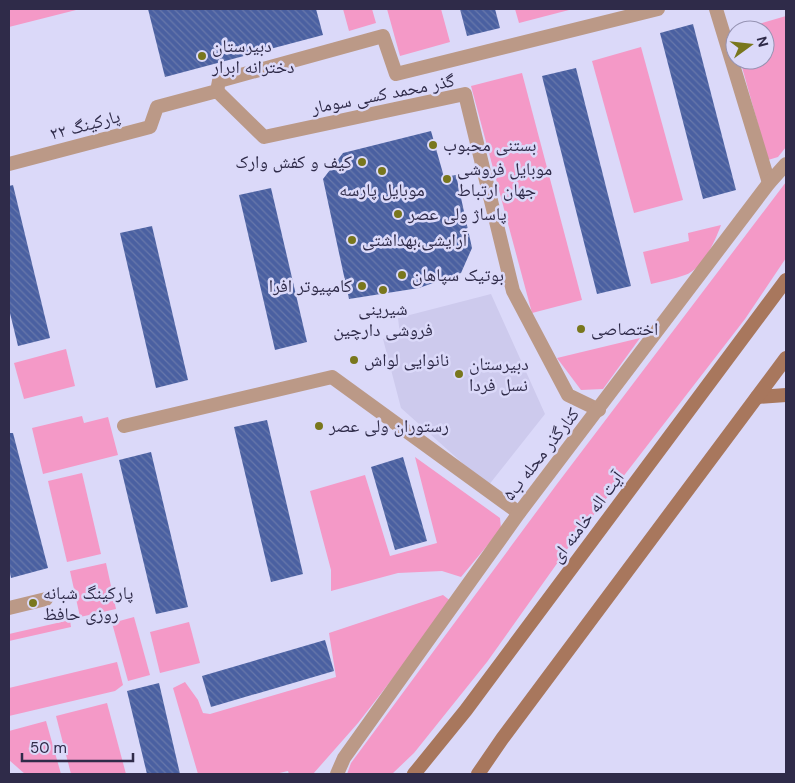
<svg xmlns="http://www.w3.org/2000/svg" width="795" height="783" font-family="'DM Sans','Noto Naskh Arabic',sans-serif">
  <defs>
    <pattern id="building-back-hatch" width="6" height="6" patternUnits="userSpaceOnUse" patternTransform="scale(1.25)"><rect width="6" height="6" fill="#4a60a1"/><path d="M-1 5l2 2M0 0l6 6M5-1l2 2" fill="none" stroke="#6878ab"/></pattern>
  </defs>
  <rect width="100%" height="100%" fill="#dbd9f9"/>
  <!-- built -->
  <polygon fill="#cdcaed" points="491,294 545,414 488,486 401,408 383,339 400,335 398,318"/>
  <!-- grass -->
  <g fill="#f499c7">
    <polygon points="9,9 80,9 9,27"/>
    <polygon points="343,9 372,9 376,23 349,31"/>
    <polygon points="387,9 441,9 450,42 400,56"/>
    <polygon points="515,9 568,9 569,10 519,23"/>
    <polygon points="786,16 786,147 778,157 768,160 740,60 765,60 765,30 738,30"/>
    <polygon points="641,47 683,200 634,213 592,61"/>
    <polygon points="522,73 582,300 532,313 471,86"/>
    <polygon points="786,182 786,258 745,319 568,548 487,662 414,753 392,774 347,774 351,763 557,484"/>
    <path d="M 721,225 C 715,241 703,269 685,275 C 674,279 662,281 651,284 L 643,252 L 689,241 L 688,233 Z"/>
    <polygon points="640,338 603,389 581,390 557,358"/>
    <polygon points="66,349 75,386 24,399 14,363"/>
    <polygon points="82,416 84,423 108,417 118,455 43,474 32,428"/>
    <polygon points="415,457 500,518 501,529 461,577 442,571 398,573 331,591 331,570 310,491 365,475 390,556 437,543"/>
    <polygon points="82,473 101,554 67,562 48,481"/>
    <polygon points="106,563 116,609 80,617 70,571"/>
    <polygon points="443,595 452,602 358,723 313,774 289,774 288,771 275,774 198,774 173,688 185,682 198,700 203,713 210,714 336,677 329,633"/>
    <polygon points="134,617 150,675 128,681 112,623"/>
    <polygon points="70,620 71,627 9,641 9,634"/>
    <polygon points="189,622 200,663 160,673 150,632"/>
    <polygon points="117,662 123,685 115,691 9,716 9,688"/>
    <polygon points="107,703 126,774 71,774 56,716"/>
    <polygon points="46,721 61,774 25,774 9,760 9,731"/>
  </g>
  <!-- building -->
  <g fill="url(#building-back-hatch)">
    <polygon points="148,9 316,9 323,35 165,77"/>
    <polygon points="460,9 495,9 500,28 467,36"/>
    <polygon points="693,24 736,190 703,199 660,33"/>
    <polygon points="576,68 631,286 597,294 542,76"/>
    <polygon points="431,131 444,177 456,175 472,248 461,273 419,288 349,299 323,179 343,153"/>
    <polygon points="13,185 50,338 18,346 9,309 9,186"/>
    <polygon points="271,188 307,342 275,350 239,195"/>
    <polygon points="152,226 188,380 156,388 120,233"/>
    <polygon points="267,420 303,574 271,582 234,427"/>
    <polygon points="9,433 13,433 48,568 11,578 9,568"/>
    <polygon points="151,452 188,607 156,614 119,460"/>
    <polygon points="403,457 427,541 395,550 371,467"/>
    <polygon points="325,640 334,671 211,707 202,676"/>
    <polygon points="159,683 180,774 147,774 127,691"/>
  </g>
  <g fill="none" stroke-linecap="round" stroke-linejoin="round">
    <!-- minor -->
    <g stroke="#bb9987" stroke-width="14">
      <polyline points="124,426 332,377 519,513"/>
      <polyline points="9,608 46,599"/>
    </g>
    <!-- tertiary -->
    <g stroke="#bb9987" stroke-width="14">
      <polyline points="716,9 769,183"/>
      <polyline points="217,91 219,81 383,36 396,74 658,9"/>
      <polyline points="9,164 150,127 157,107 217,91 264,137 465,94 513,291 568,395 599,410"/>
      <polyline points="337,774 344,758 519,513 769,183 786,164"/>
    </g>
    <!-- secondary -->
    <g stroke="#a8775d" stroke-width="14">
      <polyline points="757,397 786,395"/>
      <polyline points="414,774 466,710 786,280"/>
      <polyline points="478,774 502,739 786,358"/>
    </g>
  </g>
  <!-- markers -->
  <g fill="#79771d" stroke="#dbd9f9" stroke-width="2">
    <circle cx="202" cy="56" r="5"/>
    <circle cx="433" cy="145" r="5"/>
    <circle cx="362" cy="162" r="5"/>
    <circle cx="382" cy="171" r="5"/>
    <circle cx="447" cy="179" r="5"/>
    <circle cx="398" cy="214" r="5"/>
    <circle cx="352" cy="240" r="5"/>
    <circle cx="402" cy="275" r="5"/>
    <circle cx="362" cy="286" r="5"/>
    <circle cx="383" cy="290" r="5"/>
    <circle cx="581" cy="329" r="5"/>
    <circle cx="354" cy="360" r="5"/>
    <circle cx="459" cy="374" r="5"/>
    <circle cx="319" cy="426" r="5"/>
    <circle cx="33" cy="603" r="5"/>
  </g>
  <g text-anchor="middle" stroke-width="5" stroke-linejoin="round" paint-order="stroke">
    <!-- poi labels -->
    <g font-size="18" fill="#2f2b49" stroke="#dbd9f9" text-anchor="start">
      <text x="212" y="52">دبیرستان<tspan x="212" dy="21">دخترانه ابرار</tspan></text>
      <text x="443" y="151">بستنی محبوب</text>
      <text x="352" y="168" text-anchor="end">کیف و کفش وارک</text>
      <text x="457" y="175">موبایل فروشی<tspan x="457" dy="21">جهان ارتباط</tspan></text>
      <text x="382" y="196" text-anchor="middle">موبایل پارسه</text>
      <text x="408" y="220">پاساژ ولی عصر</text>
      <text x="362" y="246">آرایشی،بهداشتی</text>
      <text x="412" y="281">بوتیک سپاهان</text>
      <text x="352" y="292" text-anchor="end">کامپیوتر افرا</text>
      <text x="383" y="315" text-anchor="middle">شیرینی<tspan x="383" dy="21">فروشی دارچین</tspan></text>
      <text x="591" y="335">اختصاصی</text>
      <text x="364" y="366">نانوایی لواش</text>
      <text x="469" y="370">دبیرستان<tspan x="469" dy="21">نسل فردا</tspan></text>
      <text x="329" y="432">رستوران ولی عصر</text>
      <text x="43" y="599">پارکینگ شبانه<tspan x="43" dy="21">روزی حافظ</tspan></text>
    </g>
    <!-- street labels -->
    <g font-size="18" fill="#2f2b49" stroke="#dbd9f9">
      <text transform="translate(383 94) rotate(-11)" y="6">گذر محمد کسی سومار</text>
      <text transform="translate(85 125) rotate(-15)" y="6">پارکینگ ۲۲</text>
      <text transform="translate(541 454) rotate(-52)" y="6">کنارگذر محله ب۵</text>
      <text transform="translate(587 517) rotate(-53)" y="6">آیت اله خامنه ای</text>
    </g>
  </g>
  <!-- border -->
  <rect width="795" height="783" fill="none" stroke="#2f2b49" stroke-width="20"/>
  <!-- north arrow -->
  <g transform="translate(750 45) rotate(75)"><circle r="24" fill="#dbd9f9" stroke="#9693b3"/>
  <path d="M0-4L9 19L0 12L-9 19Z" fill="#79771d"/>
  <text y="-8" font-size="14" font-weight="bold" text-anchor="middle" fill="#2f2b49">N</text>
  </g>
  <!-- scale -->
  <path d="M22 753v8h111v-8" fill="none" stroke="#2f2b49" stroke-width="2.5"/>
  <text x="30" y="753" font-size="15" fill="#2f2b49" stroke="#dbd9f9" stroke-width="4" paint-order="stroke">50 m</text>
</svg>
